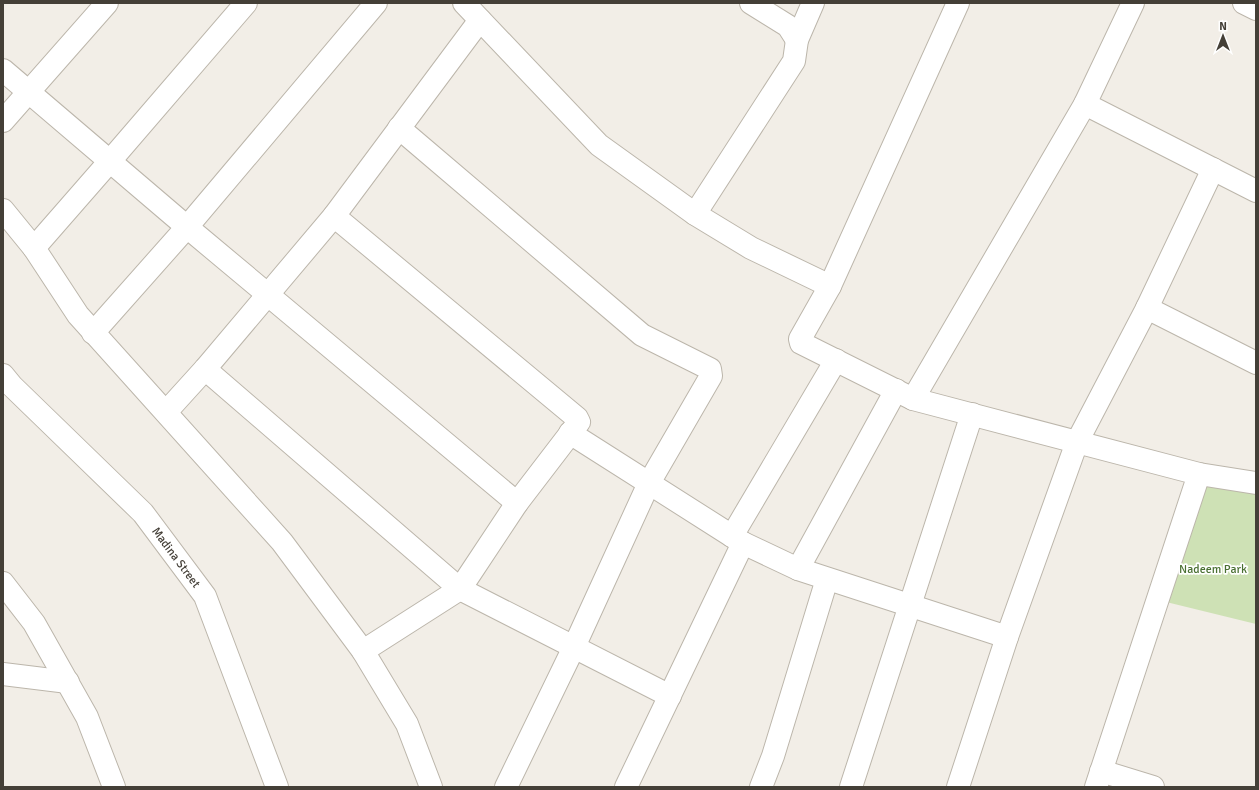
<svg xmlns="http://www.w3.org/2000/svg" width="1259" height="790" font-family="Signika,sans-serif">
  <rect width="100%" height="100%" fill="#f2eee7"/>
  <!-- green -->
  <polygon fill="#cee1b5" points="1199,474 1256,483 1256,624 1158,600"/>
  <g fill="none" stroke-linecap="round" stroke-linejoin="round">
    <!-- minor casing -->
    <g stroke="#bcb6ab" stroke-width="24">
      <g id="minor">
        <polyline points="464,3 599,145 695,214 751,248 830,286"/>
        <polyline points="751,3 788,26 797,40"/>
        <polyline points="958,3 830,286 800,339 801,343 913,399 1199,474 1256,483"/>
        <polyline points="1244,3 1256,9"/>
        <polyline points="3,70 187,227 517,503"/>
        <polyline points="1085,104 1256,191"/>
        <polyline points="3,121 107,3"/>
        <polyline points="399,128 642,335 710,369 711,376 649,483 574,647 506,787"/>
        <polyline points="3,210 34,248 78,315 282,542 363,651 407,724 431,787"/>
        <polyline points="695,214 794,61 797,40 813,3"/>
        <polyline points="334,216 577,418 579,422 517,503 460,589 363,651"/>
        <polyline points="34,248 110,161 246,3"/>
        <polyline points="1147,308 1256,363"/>
        <polyline points="93,333 187,227 376,3"/>
        <polyline points="205,369 460,589 670,696"/>
        <path id="s1" d="M 3,375 L 12,386 L 143,513 L 205,596 L 277,787"/>
        <polyline points="913,399 1085,104 1133,3"/>
        <polyline points="166,412 205,369 334,216 480,20"/>
        <polyline points="570,433 743,543 798,569 1007,637"/>
        <polyline points="732,536 836,360"/>
        <polyline points="798,569 896,390"/>
        <polyline points="3,583 34,623 87,717 114,787"/>
        <polyline points="3,674 68,682"/>
        <polyline points="1101,771 1153,787"/>
        <polyline points="626,787 743,543"/>
        <polyline points="761,787 773,756 827,579"/>
        <polyline points="851,787 972,414"/>
        <polyline points="958,787 1007,637 1077,442 1147,308 1213,169"/>
        <polyline points="1096,787 1199,474"/>
      </g>
    </g>
    <!-- minor -->
    <use href="#minor" stroke="#fff" stroke-width="22"/>
  </g>
  <g text-anchor="middle" stroke-width="3.5" stroke-linejoin="round" paint-order="stroke">
    <!-- street labels -->
    <g font-size="12" fill="#443f37" stroke="#fff">
      <text dy="4" stroke="none"><textPath href="#s1" startOffset="252">Madina Street</textPath></text>
    </g>
    <!-- park labels -->
    <g font-size="12" fill="#496f31" stroke="#fff">
      <text x="1213" y="573">Nadeem Park</text>
    </g>
  </g>
  <!-- border -->
  <rect width="1259" height="790" fill="none" stroke="#443f37" stroke-width="8"/>
  <!-- north arrow -->
  <g transform="translate(1223 36)" stroke="#ffffff" stroke-width="3" paint-order="stroke">
  <path d="M0-3L7 15L0 10L-7 15Z" fill="#443f37"/>
  <text y="-6" font-size="11" font-weight="bold" text-anchor="middle" fill="#443f37">N</text>
  </g>
</svg>
